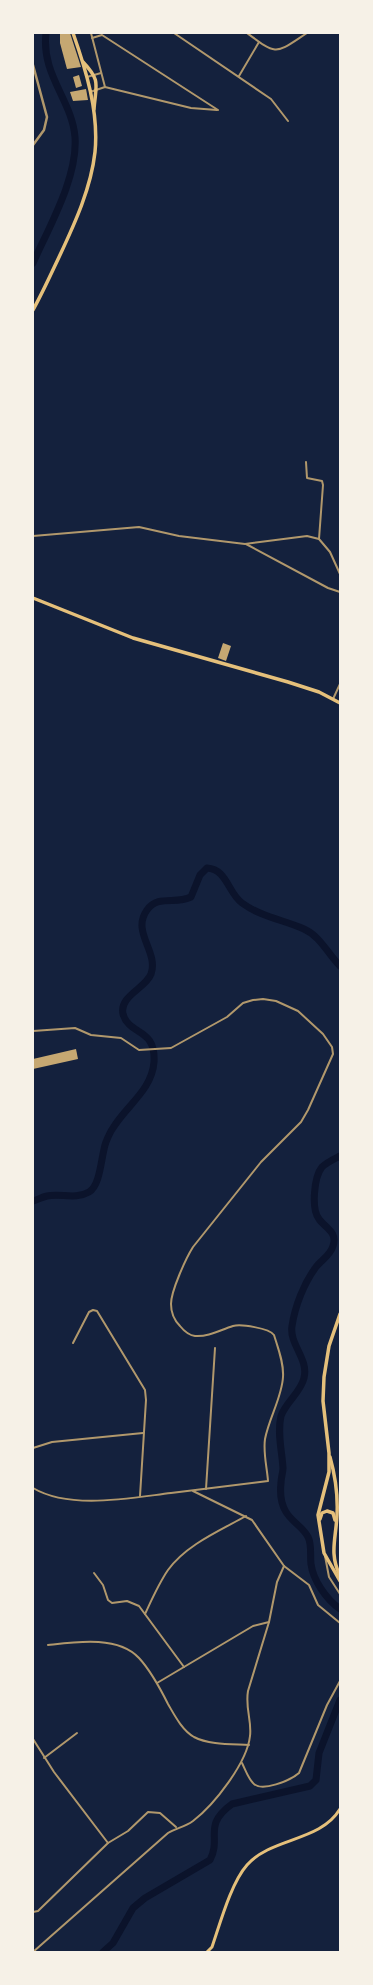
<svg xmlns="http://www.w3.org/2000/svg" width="373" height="1985" font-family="'Work Sans',sans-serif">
  <rect width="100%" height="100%" fill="#14213d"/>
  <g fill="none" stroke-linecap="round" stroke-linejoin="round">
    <!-- river -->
    <g stroke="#0b132b" stroke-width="7">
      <path d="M 33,263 C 49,227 78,177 75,137 C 72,100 41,75 46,33"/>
      <path d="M 340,1156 C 334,1159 327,1162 322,1167 C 314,1177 311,1209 319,1219 C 325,1228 338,1232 333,1246 C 330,1256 321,1260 316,1267 C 304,1283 295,1306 292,1326 C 289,1344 309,1359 304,1378 C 301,1392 286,1402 281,1416 C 277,1433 282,1451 283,1468 C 283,1473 281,1477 281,1483 C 280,1492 281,1504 286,1512 C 292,1522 303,1527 308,1537 C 312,1544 310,1556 311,1564 C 313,1580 326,1599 340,1609"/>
      <path d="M 33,1201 C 37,1200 42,1197 47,1196 C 61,1193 75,1200 89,1192 C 101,1185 101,1155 106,1142 C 108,1137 110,1132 113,1128 C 126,1106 152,1090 154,1062 C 156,1027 129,1036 123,1014 C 119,996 146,988 151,974 C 159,952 131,932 147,910 C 159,894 175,905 191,897 L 200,875 L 207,868 C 227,869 228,893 242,903 C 261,917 284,920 304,929 C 320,936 328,954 340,966"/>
      <path d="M 103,1952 L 113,1943 L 133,1908 L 145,1898 L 210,1860 C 222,1837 202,1826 232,1804 L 310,1786 L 316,1780 L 319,1753 L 340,1700"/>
    </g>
  </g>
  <!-- building -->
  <g fill="#c6a872">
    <polygon points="60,33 70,33 81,67 67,69 60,43"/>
    <polygon points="79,75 82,86 76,88 73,77"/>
    <polygon points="86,89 88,100 73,101 70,92"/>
    <polygon points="223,643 231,646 226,661 218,658"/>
    <polygon points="76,1049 78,1059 33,1069 33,1059"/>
  </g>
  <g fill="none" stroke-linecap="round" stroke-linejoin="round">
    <!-- minor -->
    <g stroke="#b1986c" stroke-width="2">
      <polyline points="91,33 105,87"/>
      <polyline points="174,33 271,99 288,121"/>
      <path d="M 247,33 C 278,56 275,54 307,33"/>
      <polyline points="92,38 102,35 218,110"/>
      <polyline points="239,76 259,42"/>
      <polyline points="87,77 101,73"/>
      <polyline points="90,92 105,87 191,108 217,110"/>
      <polyline points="306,462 307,478 322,481 323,485 319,539"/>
      <polyline points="33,536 139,527 179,536 245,544 307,536 319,539 330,552 340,574"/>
      <polyline points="246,544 328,588 340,592"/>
      <polyline points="333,699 340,684"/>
      <path d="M 33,1031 L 75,1028 L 91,1035 L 121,1038 L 139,1050 L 171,1048 L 227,1017 L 243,1003 L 253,1000 L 263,999 L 276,1001 L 298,1011 L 323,1034 L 332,1047 L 333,1054 L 308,1110 L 301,1122 L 261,1162 L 193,1247 C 186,1258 171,1291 171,1304 C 171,1312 174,1320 180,1326 C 184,1331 188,1335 195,1336 C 209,1337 220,1330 233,1326 C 241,1324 269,1328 274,1335 C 278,1348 284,1363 283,1377 C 282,1397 269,1418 265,1439 C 263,1453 267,1467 268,1481 C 235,1485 203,1489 171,1493 C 130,1498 70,1510 33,1488"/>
      <polyline points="73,1343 89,1312 93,1310 97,1311 145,1390 146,1400 140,1496"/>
      <polyline points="33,1448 52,1442 143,1433"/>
      <polyline points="206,1489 215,1348"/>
      <polyline points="193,1491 252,1520 284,1566 309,1585 318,1605 340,1623"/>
      <polyline points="325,1556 329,1577 340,1594"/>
      <polyline points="94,1573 103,1585 108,1600 112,1603 127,1601 139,1606 184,1667"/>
      <path d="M 145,1614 C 152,1599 159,1583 168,1570 C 186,1545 219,1531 246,1516"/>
      <path d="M 48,1645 C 74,1642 118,1635 139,1658 C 151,1671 160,1688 168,1704 C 175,1716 182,1730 194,1737 C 209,1745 232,1744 249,1745"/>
      <polyline points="157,1683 253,1626 269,1622"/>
      <polyline points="33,1739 54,1772 108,1843"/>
      <polyline points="44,1758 77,1733"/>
      <path d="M 242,1763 C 245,1769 248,1778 253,1783 C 261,1793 291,1780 299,1773 L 327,1705 L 340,1681"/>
      <polyline points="33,1912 38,1911 108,1843 128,1831 148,1812 160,1813 176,1827"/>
      <path d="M 33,1952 L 168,1833 C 176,1828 185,1827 193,1821 C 214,1805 247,1763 250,1736 C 252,1721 245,1708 248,1691 L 269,1622 L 277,1582 L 284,1566"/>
    </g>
    <!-- tertiary -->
    <polyline stroke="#b1986c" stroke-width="2.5" points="33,65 47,117 44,130 33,145"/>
    <!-- secondary -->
    <path stroke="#e5c07b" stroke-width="3" d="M 207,1952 L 212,1947 C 220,1924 231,1883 247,1865 C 272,1837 320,1842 340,1809"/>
    <!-- primary -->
    <g stroke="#e5c07b" stroke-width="3.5">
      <path d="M 83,62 C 101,81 96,84 94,109"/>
      <path d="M 33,310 C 43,292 51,274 60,255 C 75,223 91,188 95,152 C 99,112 86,70 73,33"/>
      <polyline points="33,598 133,638 288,682 319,692 340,703"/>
      <polyline points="340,1314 329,1346 324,1377 323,1401 329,1453 329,1472 318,1515 324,1553 340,1581"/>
      <path d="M 330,1457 C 335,1475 338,1497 337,1515 C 336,1539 329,1553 340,1576"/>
      <polyline points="320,1519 322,1513 327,1511 333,1513 335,1520"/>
    </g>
  </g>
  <!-- border -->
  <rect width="373" height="1985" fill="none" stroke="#f6f1e7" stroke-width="68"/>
</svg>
